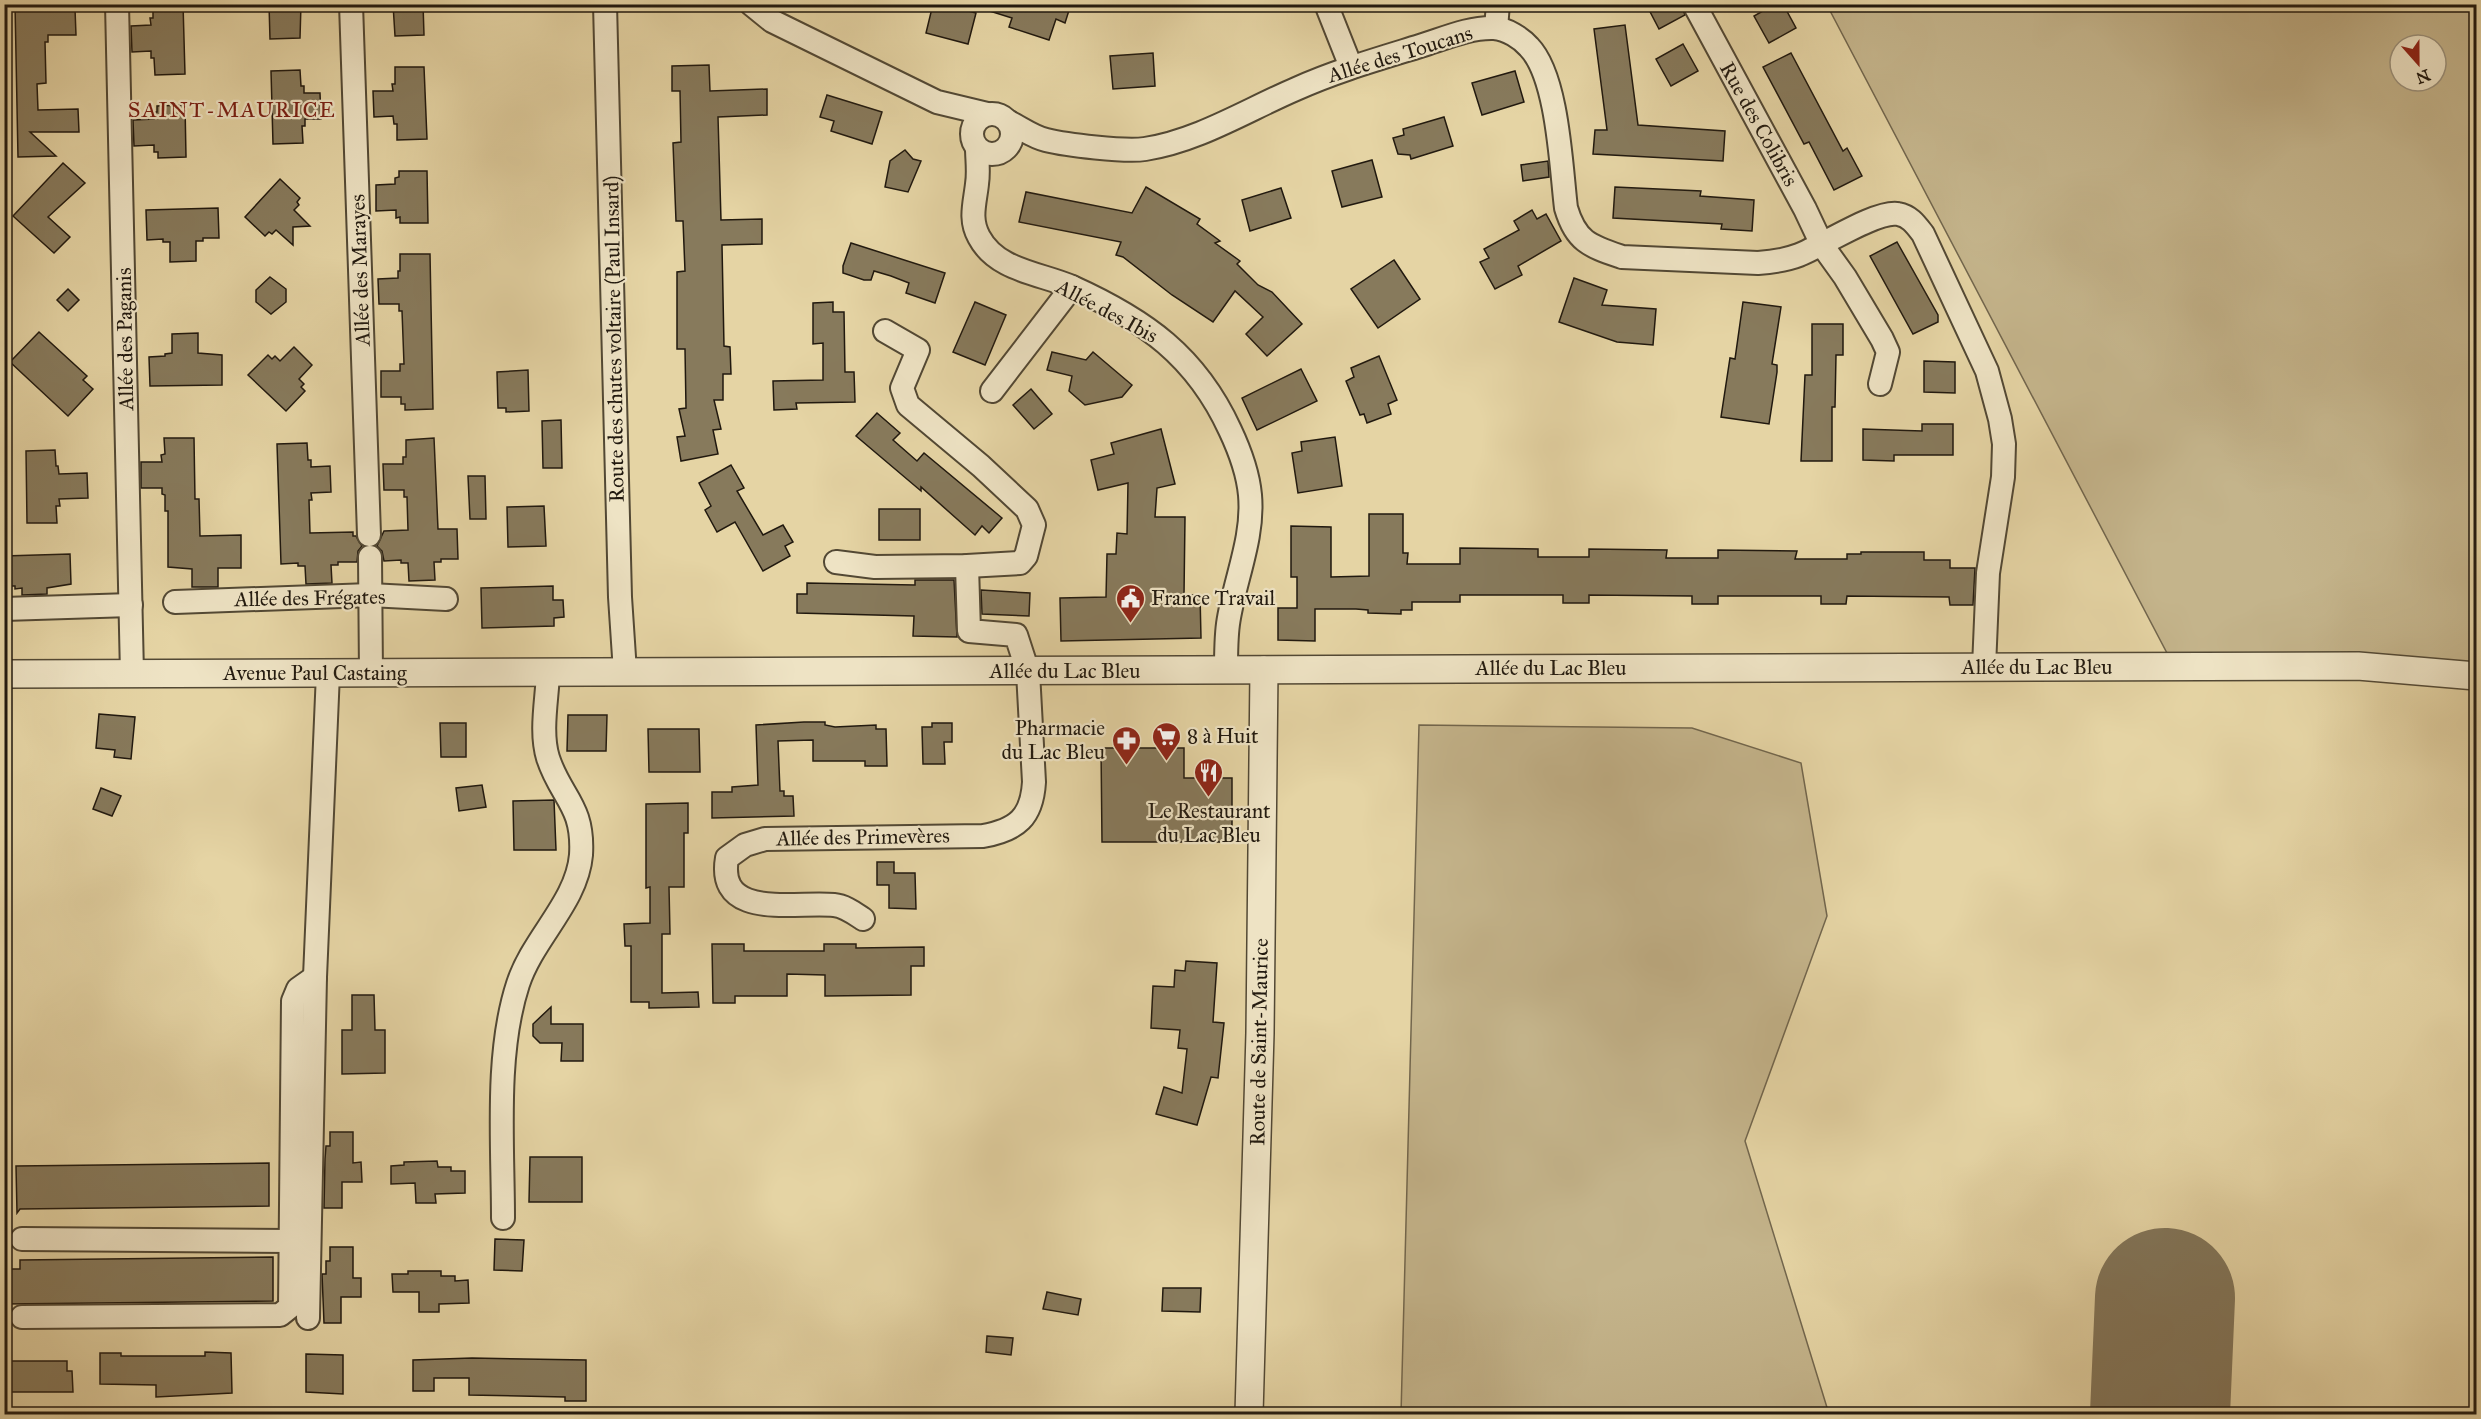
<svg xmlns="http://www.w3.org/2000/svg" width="2481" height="1419" viewBox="0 0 2481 1419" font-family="'IM FELL Great Primer',serif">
	<rect width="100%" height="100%" fill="#e5d4a4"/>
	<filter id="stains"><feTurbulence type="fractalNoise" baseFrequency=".00333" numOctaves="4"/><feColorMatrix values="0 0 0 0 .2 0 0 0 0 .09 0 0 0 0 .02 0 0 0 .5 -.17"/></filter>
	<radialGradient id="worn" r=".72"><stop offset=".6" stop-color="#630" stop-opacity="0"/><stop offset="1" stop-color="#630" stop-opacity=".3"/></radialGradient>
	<g fill="#c4b48b" stroke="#72664d" stroke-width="1.5" fill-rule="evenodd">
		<path d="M1827,5h649v683l-309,-35zM2400,45h36v36h-36z"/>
		<polygon points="1419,725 1692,728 1801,763 1827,916 1745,1141 1829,1414 1401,1414"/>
	</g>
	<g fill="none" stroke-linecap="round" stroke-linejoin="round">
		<path stroke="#83765a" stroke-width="56" d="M2158,1291l18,-10c39,15 -2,60 -14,82"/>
		<polyline stroke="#83765a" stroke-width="140" points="2160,1414 2165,1298"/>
	</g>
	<g fill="#877a5c" stroke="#21190f" stroke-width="1.5">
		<polygon points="15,4 47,4 47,10 75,9 76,35 48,35 48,42 45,42 46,83 37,84 38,110 78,109 79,132 30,132 56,156 18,157"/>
		<polygon points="153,4 183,4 185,74 155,75 154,58 151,58 151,51 132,52 131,26 151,25 150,18 153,18"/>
		<polygon points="269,4 301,4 300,38 270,39"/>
		<polygon points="393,4 423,4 424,35 395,36"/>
		<polygon points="933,4 942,4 976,13 968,44 926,33"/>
		<polygon points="983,4 1071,4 1065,23 1056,19 1049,40 1009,27 1012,18 983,9"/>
		<polygon points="1646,4 1681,4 1685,15 1659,29"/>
		<polygon points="1775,4 1783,4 1796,28 1769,43 1754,16"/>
		<polygon points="1625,25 1638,125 1725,131 1723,161 1593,154 1595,130 1607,130 1594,29"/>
		<polygon points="1683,44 1698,71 1671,86 1656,59"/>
		<polygon points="1153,53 1155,86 1113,89 1110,56"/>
		<polygon points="1791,53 1843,151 1847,148 1862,176 1834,190 1809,142 1804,144 1763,67"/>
		<polygon points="709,65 710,91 767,89 767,115 718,117 721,220 762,219 762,244 722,245 724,346 730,347 731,374 723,374 723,400 714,400 721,429 713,430 718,454 681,461 677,437 685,436 679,409 686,408 685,349 677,349 677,272 685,271 683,221 676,221 673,143 681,142 680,91 672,91 672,66"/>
		<polygon points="395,67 424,67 427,139 397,140 397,124 394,124 393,116 374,117 373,91 393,91 392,84 395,84"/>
		<polygon points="300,70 301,86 304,86 304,93 320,93 321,119 305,119 305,126 302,126 303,143 273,144 271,71"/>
		<polygon points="1515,71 1524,102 1482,115 1472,83"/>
		<polygon points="827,95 882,112 872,144 831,131 834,121 820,117"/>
		<polygon points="185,105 186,157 158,158 158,152 154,152 154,145 134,146 133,120 154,119 153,112 157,112 157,106"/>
		<polygon points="1444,117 1453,146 1411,159 1410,155 1398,154 1393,138 1404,135 1403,129"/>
		<polygon points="905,150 913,159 921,161 908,192 885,187 890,161"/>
		<polygon points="1372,160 1382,197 1342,207 1332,171"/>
		<polygon points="1548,161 1549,177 1523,181 1521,165"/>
		<polygon points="63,163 85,183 48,217 70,237 54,253 13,216"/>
		<polygon points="399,171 427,171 428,223 400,223 400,217 396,218 396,210 376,211 376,185 395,184 395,178 399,177"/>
		<polygon points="280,179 300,198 297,202 299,205 294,210 310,226 293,227 293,245 276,230 272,234 269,232 265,236 245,217"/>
		<polygon points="1146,187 1200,219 1197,224 1220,241 1215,243 1240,261 1237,264 1258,285 1272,292 1302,324 1267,356 1246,334 1263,317 1235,291 1213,322 1172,295 1123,257 1116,255 1121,242 1019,222 1026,192 1132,213"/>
		<polygon points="1615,187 1701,191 1700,196 1754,200 1752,231 1721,229 1722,224 1613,218"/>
		<polygon points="1281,188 1291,218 1250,231 1242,200"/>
		<polygon points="218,208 219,238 203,238 203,241 196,241 196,261 170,262 170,242 163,242 163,239 147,240 146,210"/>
		<polygon points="1532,210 1537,219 1546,214 1561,241 1518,266 1522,275 1495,289 1480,262 1489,258 1484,249 1519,230 1514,221"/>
		<polygon points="1897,242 1938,315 1938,322 1913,334 1870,256"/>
		<polygon points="851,243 945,273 935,303 906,293 909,283 891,276 874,271 871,280 864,280 843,273 843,266"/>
		<polygon points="400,254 430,254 433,409 405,410 405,404 401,404 401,397 381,397 381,371 400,371 400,364 404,364 402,311 399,311 399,304 379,304 378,279 398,278 398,271 400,271"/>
		<polygon points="1394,260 1420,299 1378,328 1351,289"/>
		<polygon points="270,277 286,289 286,302 271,314 256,302 256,290"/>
		<polygon points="1574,278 1607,290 1602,305 1656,309 1653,345 1617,342 1559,322"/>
		<polygon points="68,289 79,300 68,311 57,300"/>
		<polygon points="833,302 833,312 844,312 845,372 854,372 855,402 796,403 797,409 774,410 773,381 823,380 823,343 813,344 813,303"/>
		<polygon points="975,302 1006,315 985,365 953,352"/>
		<polygon points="1743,302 1781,307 1772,364 1777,365 1777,372 1769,424 1721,417 1730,358 1735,359"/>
		<polygon points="1812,324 1843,324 1843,355 1836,355 1835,407 1832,407 1832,461 1801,461 1805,375 1812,375"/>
		<polygon points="39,332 87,376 83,380 93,389 68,416 10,362"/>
		<polygon points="198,333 198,353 222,355 222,385 150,386 149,357 165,356 165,354 172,353 172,334"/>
		<polygon points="294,347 312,365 299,379 304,384 301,387 305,391 286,411 248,375 268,355 272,359 275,356 280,361"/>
		<polygon points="1052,352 1086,360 1093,352 1132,385 1122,397 1085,405 1069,391 1072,376 1047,370"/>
		<polygon points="1379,356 1397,400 1388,404 1391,414 1367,423 1364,414 1360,415 1346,381 1354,377 1351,368"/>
		<polygon points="1924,361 1955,362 1955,393 1924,392"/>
		<polygon points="1301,369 1317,401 1257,430 1242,398"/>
		<polygon points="528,370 529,411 506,412 506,408 498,408 497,372"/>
		<polygon points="1031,389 1052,414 1034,429 1013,405"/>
		<polygon points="877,413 900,433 893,440 917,461 924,453 1002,518 989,533 982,526 975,535 921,487 921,491 856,436"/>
		<polygon points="561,420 562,468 543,468 542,421"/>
		<polygon points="1922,424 1953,424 1953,455 1894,455 1894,461 1863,460 1863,429 1922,431"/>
		<polygon points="1161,429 1175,484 1157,488 1155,517 1185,517 1184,595 1200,595 1201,638 1061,641 1060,598 1106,597 1107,554 1116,554 1117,533 1127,534 1128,483 1098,490 1091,460 1114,454 1111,443"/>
		<polygon points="1335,437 1342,486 1298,493 1292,453 1302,451 1301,442"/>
		<polygon points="164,438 194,438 195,499 199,499 200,536 241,535 241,568 218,568 218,587 192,587 192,569 168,567 168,511 165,511 165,495 162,494 162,488 141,488 141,462 162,462 161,455 165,454"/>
		<polygon points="434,438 438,529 457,529 458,559 441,559 441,562 434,562 435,580 409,581 408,563 401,563 401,560 384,561 382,551 377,546 384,531 408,530 407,497 404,497 404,490 384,490 383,464 403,464 403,457 406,457 406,440"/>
		<polygon points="307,443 308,460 311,460 311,467 330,466 331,492 311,493 312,500 309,500 310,533 353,532 353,536 356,536 362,546 358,551 357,562 338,562 338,565 331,565 332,583 306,584 305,566 298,566 298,563 281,564 277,444"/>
		<polygon points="55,450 56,466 58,466 59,474 87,473 88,498 59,499 60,506 56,506 57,523 27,523 26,451"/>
		<polygon points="731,465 744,488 737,491 763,535 783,525 793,542 785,546 790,556 763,571 735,522 717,532 705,510 711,506 699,483"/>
		<polygon points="468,476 485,476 486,519 470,519"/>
		<polygon points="544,506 546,546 508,547 507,507"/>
		<rect x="879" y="509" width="41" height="31"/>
		<polygon points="1369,514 1403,514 1403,553 1408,553 1407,564 1460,564 1460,548 1538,549 1538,557 1589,557 1589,549 1667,550 1666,558 1718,558 1718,550 1797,551 1795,559 1847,559 1847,554 1861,554 1861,552 1924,552 1924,560 1950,560 1950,568 1975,568 1973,605 1950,605 1949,597 1847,596 1846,604 1821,604 1821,596 1718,596 1718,604 1692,604 1692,596 1589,595 1589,603 1563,603 1563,595 1460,595 1460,602 1412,602 1412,610 1401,610 1401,614 1368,613 1368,610 1356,609 1315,609 1315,641 1278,640 1278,608 1297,608 1297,577 1291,577 1291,526 1331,527 1331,577 1369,576"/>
		<polygon points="70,554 71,584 47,588 47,594 22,595 22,588 15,589 15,586 4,586 4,556"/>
		<polygon points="915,580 954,580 957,637 913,636 914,616 797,613 797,594 807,594 807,583 915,585"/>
		<polygon points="553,586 553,600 563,600 564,617 554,618 554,626 482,628 481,588"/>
		<polygon points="981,590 1030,593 1029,616 982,614"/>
		<polygon points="99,714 135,717 131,759 114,757 115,750 96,748"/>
		<polygon points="568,715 607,715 606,751 567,751"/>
		<polygon points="804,722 825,722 825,725 835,727 876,725 876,729 886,729 887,766 865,766 865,761 813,761 813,740 778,741 780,791 784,791 784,796 793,796 794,816 712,818 712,792 732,792 732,787 758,785 756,725"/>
		<polygon points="440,723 466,723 466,757 441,757"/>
		<polygon points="932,723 952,723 952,742 944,742 945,764 923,764 922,727 932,727"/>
		<polygon points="648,729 699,729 700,772 649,772"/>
		<polygon points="1101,748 1184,748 1184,778 1232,778 1232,842 1102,842"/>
		<polygon points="482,785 486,807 459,811 456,788"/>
		<polygon points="101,788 121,796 112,816 93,809"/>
		<polygon points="554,800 556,850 514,850 513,801"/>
		<polygon points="688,803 688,833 684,833 684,887 669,887 670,934 662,934 662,993 698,992 699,1007 649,1008 649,1002 631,1002 631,946 625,946 624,924 650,923 650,887 646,888 646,804"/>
		<polygon points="877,862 894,862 894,873 915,873 916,909 889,908 889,885 877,885"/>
		<polygon points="712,944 744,944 744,951 824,951 824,944 856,944 856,948 924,947 924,966 911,966 911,995 825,996 825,975 787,974 787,996 735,996 735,1003 713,1003"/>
		<polygon points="1186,961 1217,963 1213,1022 1224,1023 1218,1078 1211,1077 1197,1125 1156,1114 1164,1087 1182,1093 1187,1049 1178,1048 1180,1030 1151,1028 1153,986 1174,987 1175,970 1185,971"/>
		<polygon points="352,995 374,995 375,1030 385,1030 385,1073 342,1074 342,1030 352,1030"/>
		<polygon points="551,1007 551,1024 583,1024 583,1061 561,1061 562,1043 540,1043 533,1036 533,1024"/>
		<polygon points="330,1132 353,1132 353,1163 361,1162 362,1182 342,1182 342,1208 324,1208 325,1159 326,1146 330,1146"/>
		<polygon points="530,1157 582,1157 582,1202 529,1202"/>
		<polygon points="437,1161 438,1167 451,1167 451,1171 465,1171 465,1193 435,1194 436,1203 416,1203 415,1183 391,1184 391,1166 404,1165 404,1162"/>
		<polygon points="269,1163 269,1206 20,1209 17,1213 16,1166"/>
		<polygon points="495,1239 524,1240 522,1271 494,1270"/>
		<polygon points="330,1247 353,1247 353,1278 361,1278 361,1297 341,1297 341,1323 324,1323 322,1274 326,1274 326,1261 330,1261"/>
		<polygon points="273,1257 273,1301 4,1304 4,1269 20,1269 20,1260"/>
		<polygon points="408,1271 441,1271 441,1276 455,1276 455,1281 468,1280 469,1303 439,1304 439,1312 419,1312 419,1292 393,1292 392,1274 408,1274"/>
		<polygon points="1163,1288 1201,1288 1200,1312 1162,1311"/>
		<polygon points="1047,1292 1081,1299 1078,1315 1043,1309"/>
		<polygon points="987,1336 1013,1338 1011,1355 986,1352"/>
		<polygon points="205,1352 231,1353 232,1393 156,1397 156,1385 100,1384 100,1353 121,1353 121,1356 205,1356"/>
		<polygon points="306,1354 343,1355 343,1394 306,1392"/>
		<polygon points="472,1358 586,1360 586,1401 565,1401 565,1397 469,1395 469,1378 434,1378 434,1391 413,1391 413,1360"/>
		<polygon points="7,1361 67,1361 67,1371 72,1371 73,1392 4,1392"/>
	</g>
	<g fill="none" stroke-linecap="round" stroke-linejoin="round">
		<defs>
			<g id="minor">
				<polyline points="117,4 132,674"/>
				<polyline points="351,4 369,535"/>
				<polyline points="605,4 620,597 625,672"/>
				<polyline points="751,4 772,21 937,102 987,114"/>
				<polyline points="1326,4 1351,67"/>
				<polyline points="1694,4 1805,209 1822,245 1845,277 1882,339 1888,352 1880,384"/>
				<polyline points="1496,28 1498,4"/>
				<circle cx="992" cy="134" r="20"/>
				<path d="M1009,122c12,6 24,15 37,18 20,5 79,12 99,9 53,-8 102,-39 151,-60 40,-18 82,-30 124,-43 23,-7 49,-19 74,-18 13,1 27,10 35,19 29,30 32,120 37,161 10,34 24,38 56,49l136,6c14,-1 28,-3 41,-8 23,-9 78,-45 99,-41 12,2 18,11 25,20l64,137 13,48 4,25 -1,33 -15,96 -4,94"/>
				<path d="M977,148c0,11 2,24 0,36 -2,19 -8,35 2,53 18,34 61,36 93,50 73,33 124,69 158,143 9,19 18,43 20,65 4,44 -16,86 -22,129 -2,15 -2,31 -2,46"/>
				<polyline points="992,391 1072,287"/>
				<polyline points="370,557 371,674"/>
				<polyline points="836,562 875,567 967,566 1020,563 1026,556 1034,525 1027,509 981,466 908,405 902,388 918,350 885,331"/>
				<polyline points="175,602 370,595 446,599"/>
				<polyline points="4,609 131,605"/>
				<path d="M863,919c-9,-6 -18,-13 -29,-14 -38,-4 -118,16 -107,-47l18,-13 20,-6 218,-3c34,-6 49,-19 51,-54l-6,-110 -12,-37 -47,-4 -2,-65"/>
				<path d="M503,1218c0,-74 -8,-164 15,-234 15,-46 59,-82 63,-129 3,-50 -20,-57 -33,-97 -8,-26 -1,-58 0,-85"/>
				<polyline points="22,1239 290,1241"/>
				<polyline points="22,1317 280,1315 290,1307 293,1001 298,989 315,977"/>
				<polyline points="308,1318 315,977 328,673"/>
			</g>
			<g id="tertiary">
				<polyline points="4,674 2358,666 2476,676"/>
				<polyline points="1249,1414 1260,1033 1264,670"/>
			</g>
		</defs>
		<use href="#minor" stroke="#524834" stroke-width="26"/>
		<use href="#tertiary" stroke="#524834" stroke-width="30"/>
		<use href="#minor" stroke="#eee3c4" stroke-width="22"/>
		<use href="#tertiary" stroke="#eee3c4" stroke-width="27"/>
	</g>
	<defs>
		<symbol id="civic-pin" viewBox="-11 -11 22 30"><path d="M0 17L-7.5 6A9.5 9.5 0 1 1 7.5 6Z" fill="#8f2418" stroke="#eee3c4"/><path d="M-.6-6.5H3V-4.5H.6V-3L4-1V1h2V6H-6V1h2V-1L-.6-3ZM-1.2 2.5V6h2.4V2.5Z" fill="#fff"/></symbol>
		<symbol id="supermarket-pin" viewBox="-11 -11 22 30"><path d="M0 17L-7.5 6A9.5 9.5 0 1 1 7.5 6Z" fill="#8f2418" stroke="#eee3c4"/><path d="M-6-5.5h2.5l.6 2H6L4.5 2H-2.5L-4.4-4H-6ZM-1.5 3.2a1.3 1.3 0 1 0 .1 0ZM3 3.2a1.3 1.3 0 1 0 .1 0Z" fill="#fff"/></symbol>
		<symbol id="pharmacy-pin" viewBox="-11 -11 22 30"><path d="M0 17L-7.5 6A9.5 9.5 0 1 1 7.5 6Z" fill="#8f2418" stroke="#eee3c4"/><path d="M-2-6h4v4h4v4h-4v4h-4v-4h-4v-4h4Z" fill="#fff"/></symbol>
		<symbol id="restaurant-pin" viewBox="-11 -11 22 30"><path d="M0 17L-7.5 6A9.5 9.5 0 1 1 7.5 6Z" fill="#8f2418" stroke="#eee3c4"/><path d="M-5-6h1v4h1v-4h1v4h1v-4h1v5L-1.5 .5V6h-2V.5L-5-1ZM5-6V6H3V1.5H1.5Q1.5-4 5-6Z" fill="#fff"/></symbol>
	</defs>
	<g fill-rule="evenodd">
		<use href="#civic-pin" x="1114" y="582" width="33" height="45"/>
		<use href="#supermarket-pin" x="1150" y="720" width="33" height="45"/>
		<use href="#pharmacy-pin" x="1110" y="724" width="33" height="45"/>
		<use href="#restaurant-pin" x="1192" y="756" width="33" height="45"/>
	</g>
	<g text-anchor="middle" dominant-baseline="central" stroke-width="4.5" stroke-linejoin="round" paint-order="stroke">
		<g font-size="21" fill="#21190f" stroke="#eee3c4">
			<text transform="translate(1400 54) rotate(-17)">Allée des Toucans</text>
			<text transform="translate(1759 124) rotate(61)">Rue des Colibris</text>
			<text transform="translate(360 270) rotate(-92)">Allée des Marayes</text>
			<text transform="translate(1107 311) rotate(28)">Allée des Ibis</text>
			<text transform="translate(125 339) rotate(-91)">Allée des Paganis</text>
			<text transform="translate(614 339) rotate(-91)">Route des chutes voltaire (Paul Insard)</text>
			<text transform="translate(310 598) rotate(-1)">Allée des Frégates</text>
			<text x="2037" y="667">Allée du Lac Bleu</text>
			<text x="1551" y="668">Allée du Lac Bleu</text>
			<text x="1065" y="671">Allée du Lac Bleu</text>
			<text x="315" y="673">Avenue Paul Castaing</text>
			<text transform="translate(863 837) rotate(-1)">Allée des Primevères</text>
			<text transform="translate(1259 1042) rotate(-89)">Route de Saint-Maurice</text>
		</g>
		<g font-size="21" fill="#21190f" stroke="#eee3c4" text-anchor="start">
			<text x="1151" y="598">France Travail</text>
			<text x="1105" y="728" text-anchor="end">Pharmacie<tspan x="1105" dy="24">du Lac Bleu</tspan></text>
			<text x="1187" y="736">8 à Huit</text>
			<text x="1209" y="811" text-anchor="middle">Le Restaurant<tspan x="1209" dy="24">du Lac Bleu</tspan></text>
		</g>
		<g font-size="22" letter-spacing="1.5" fill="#7a1f14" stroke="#eee3c4">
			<text x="232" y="109">SAINT-MAURICE</text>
		</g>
	</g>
	<rect width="2481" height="1419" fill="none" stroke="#e5d4a4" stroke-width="24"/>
	<rect x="6" y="6" width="2469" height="1407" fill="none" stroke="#21190f" stroke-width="3"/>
	<rect x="12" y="12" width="2457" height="1395" fill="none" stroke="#21190f" stroke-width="1.5"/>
	<g transform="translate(2418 63) rotate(159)"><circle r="28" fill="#eee3c4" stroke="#9c927c" stroke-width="1.5"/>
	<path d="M0-4.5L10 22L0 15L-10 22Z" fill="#8f2418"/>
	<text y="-9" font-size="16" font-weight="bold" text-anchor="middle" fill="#21190f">N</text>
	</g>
	<rect width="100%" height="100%" filter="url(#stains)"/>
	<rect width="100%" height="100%" fill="url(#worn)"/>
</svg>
